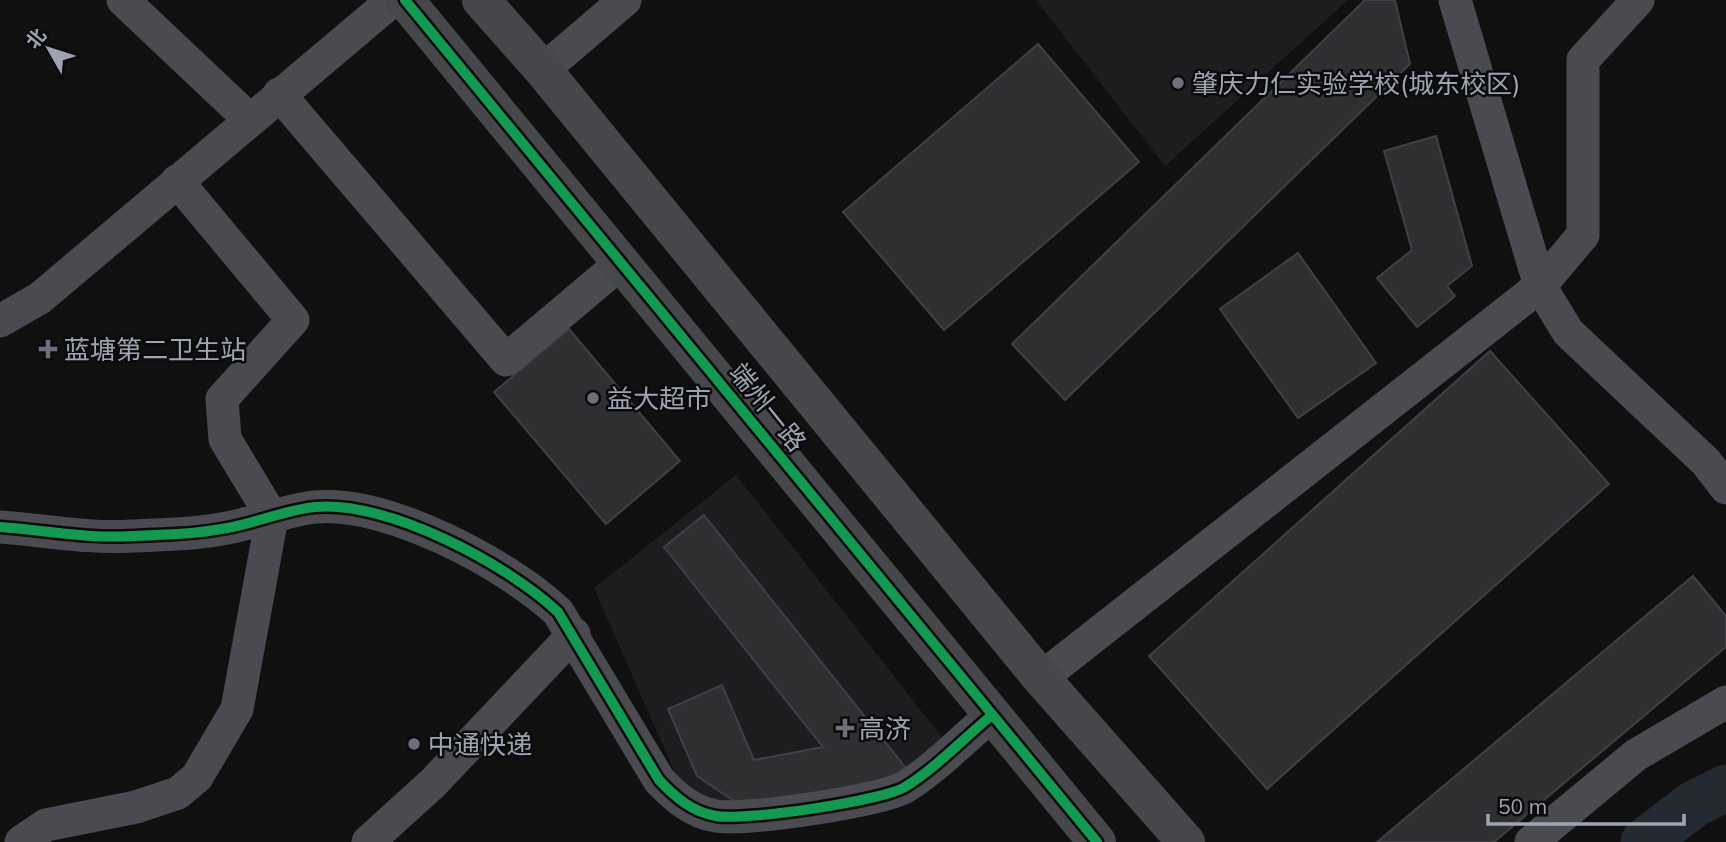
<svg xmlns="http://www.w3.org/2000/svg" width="1726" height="842" viewBox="0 0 1726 842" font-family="Mulish,'Noto Sans SC',sans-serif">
	<rect width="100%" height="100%" fill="#101010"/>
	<g fill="#1d1d1f">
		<polygon points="1036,0 1348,0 1165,166"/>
		<polygon points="736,475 948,745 899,785 730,810 681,787 594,588"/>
	</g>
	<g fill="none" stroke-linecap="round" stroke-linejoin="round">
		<polyline stroke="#232a32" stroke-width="47" points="1644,842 1694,804 1726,788"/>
	</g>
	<g fill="#2f2f31" stroke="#3e4044" stroke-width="2">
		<polygon points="1365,0 1395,0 1410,64 1065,400 1012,344"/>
		<polygon points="1038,44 1139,162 944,330 843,212"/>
		<polygon points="1436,136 1472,266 1447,286 1455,296 1417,327 1377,278 1412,250 1384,151"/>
		<polygon points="1298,253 1376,363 1298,418 1220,309"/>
		<polygon points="569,329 680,461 606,524 494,392"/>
		<polygon points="1490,351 1609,484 1267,789 1149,656"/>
		<polygon points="704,515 913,777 760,809 737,803 697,776 668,709 722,685 754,760 823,747 664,547"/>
		<polygon points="1693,576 1726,616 1726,647 1494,842 1377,842"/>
	</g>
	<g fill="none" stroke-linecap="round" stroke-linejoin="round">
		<g stroke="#4a4b50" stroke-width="33">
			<polyline points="123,0 249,119"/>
			<polyline points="1638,0 1583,60 1583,235 1540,286 1568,332 1706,462 1726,488"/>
			<polyline points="543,70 625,0"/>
			<polyline points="279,94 506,360 621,263"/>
			<polyline points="0,321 40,298 393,0"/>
			<path d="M0,527c43,3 89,12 132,9 31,-1 65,-2 95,-8 29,-5 58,-18 88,-21 72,-7 192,57 243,105l101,168c16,17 33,32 57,36 30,5 165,-15 189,-29 31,-19 59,-49 87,-72"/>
			<polyline points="1041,678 1540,286 1455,0"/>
			<polyline points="21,842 46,825 136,807 178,793 197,777 237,709 272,517 225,439 222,399 293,320 177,181"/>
			<polyline points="368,842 433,783 574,634"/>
			<polyline points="1531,842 1636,755 1726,702"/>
		</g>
		<g stroke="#46474b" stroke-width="38">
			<polyline points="405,0 1097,842"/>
			<polyline points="481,0 543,70 1041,678 1186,842"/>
		</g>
		<defs>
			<g id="cycleway">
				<polyline points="405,0 1097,842"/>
				<path d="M0,527c43,3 89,12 132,9 31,-1 65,-2 95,-8 29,-5 58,-18 88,-21 72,-7 192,57 243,105l101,168c16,17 33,32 57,36 30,5 165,-15 189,-29 31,-19 59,-49 87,-72"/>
			</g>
		</defs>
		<use href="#cycleway" stroke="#0b0a0c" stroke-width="15"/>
		<use href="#cycleway" stroke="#139951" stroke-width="10"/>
	</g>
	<g fill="#6d707a" stroke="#0b0a0c" stroke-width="2.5">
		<circle cx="1178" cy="83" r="7"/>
		<path d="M44.5 338.5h7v7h7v7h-7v7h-7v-7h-7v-7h7z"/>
		<circle cx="593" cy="398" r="7"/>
		<path d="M841.5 717.5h7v7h7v7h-7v7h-7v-7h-7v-7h7z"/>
		<circle cx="414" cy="744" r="7"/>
	</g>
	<g text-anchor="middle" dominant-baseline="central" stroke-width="5" stroke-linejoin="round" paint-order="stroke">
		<g font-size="26" fill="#9fa4b3" stroke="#0b0a0c" text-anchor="start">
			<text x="1192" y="83">肇庆力仁实验学校(城东校区)</text>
			<text x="64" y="349">蓝塘第二卫生站</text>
			<text x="607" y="398">益大超市</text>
			<text x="859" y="728">高济</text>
			<text x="428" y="744">中通快递</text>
		</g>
		<g font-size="26" fill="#9fa4b3" stroke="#0b0a0c">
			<text transform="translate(768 407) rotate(51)">端州一路</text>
		</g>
	</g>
	<g transform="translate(49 49) rotate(309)" stroke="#0b0a0c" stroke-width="5" paint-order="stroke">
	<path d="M0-5L12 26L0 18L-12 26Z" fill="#9fa4b3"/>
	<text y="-10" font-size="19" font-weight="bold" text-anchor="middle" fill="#9fa4b3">北</text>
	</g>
	<path d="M1488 814v10h196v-10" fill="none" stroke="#9fa4b3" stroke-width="3.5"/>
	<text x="1498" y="814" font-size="21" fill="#9fa4b3" stroke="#0b0a0c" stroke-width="5" paint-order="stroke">50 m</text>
</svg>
